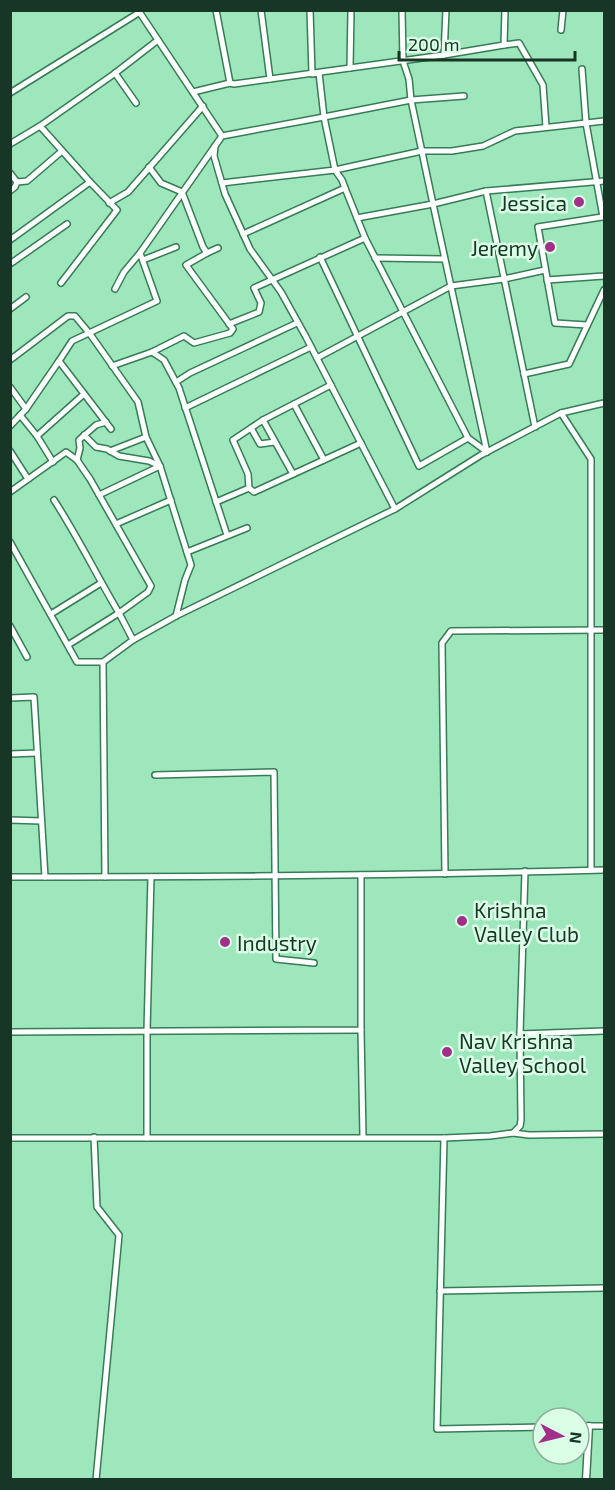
<svg xmlns="http://www.w3.org/2000/svg" width="615" height="1490" viewBox="0 0 615 1490" font-family="'Exo 2',sans-serif">
	<rect width="100%" height="100%" fill="#9ee6bb"/>
	<g fill="none" stroke-linecap="round" stroke-linejoin="round">
		<defs>
			<g id="minor">
				<polyline points="138,10 222,136"/>
				<polyline points="216,10 230,83 234,84 444,55 504,45 505,10"/>
				<polyline points="261,10 270,79"/>
				<polyline points="310,10 312,74 319,73 324,117 411,100 464,96"/>
				<polyline points="402,10 403,61 409,79 411,100 433,204 486,191 535,427"/>
				<polyline points="561,30 563,10"/>
				<polyline points="504,45 519,43 543,85 546,127"/>
				<polyline points="444,55 446,10"/>
				<polyline points="350,68 351,10"/>
				<polyline points="582,69 586,123 603,217"/>
				<polyline points="115,73 136,103"/>
				<polyline points="193,92 230,83"/>
				<polyline points="10,93 140,12"/>
				<polyline points="40,126 114,74 158,40"/>
				<polyline points="10,144 40,126 90,182"/>
				<polyline points="215,146 214,156 225,194 250,249 281,292 306,337 395,509"/>
				<polyline points="149,167 161,183 182,192 203,247 207,253 218,248"/>
				<polyline points="10,173 17,182"/>
				<polyline points="222,183 335,170 342,180 345,188"/>
				<polyline points="10,191 15,187 17,182 27,181 62,151"/>
				<polyline points="486,191 604,181"/>
				<polyline points="109,203 128,192 203,106"/>
				<polyline points="357,218 433,204 487,452"/>
				<polyline points="365,238 468,438 487,452"/>
				<polyline points="10,240 90,182 117,210 61,283"/>
				<polyline points="320,257 419,466 468,438"/>
				<polyline points="375,258 444,259"/>
				<polyline points="143,260 176,247"/>
				<polyline points="10,264 67,224"/>
				<polyline points="547,280 604,276"/>
				<polyline points="115,289 124,272 140,253"/>
				<polyline points="10,309 26,297"/>
				<polyline points="229,324 259,312 261,303 254,288 365,238 345,188 243,234"/>
				<polyline points="587,325 555,323 538,227 602,217"/>
				<polyline points="152,352 184,336 194,343 230,333 233,329 186,265 207,253"/>
				<polyline points="317,358 451,286 504,279 545,270"/>
				<polyline points="10,360 68,316 75,316 90,334 138,402 146,437 160,466 191,565 185,580 176,616"/>
				<polyline points="59,361 72,341 157,301 140,253 222,136 324,117 335,170 422,151 452,151 483,146 515,131 604,121"/>
				<polyline points="112,366 152,352 164,360 179,388 227,535"/>
				<polyline points="524,374 569,364 604,290"/>
				<polyline points="176,382 190,373 297,323"/>
				<polyline points="10,387 26,409 10,426"/>
				<polyline points="185,408 311,347"/>
				<polyline points="26,409 59,361 111,429"/>
				<polyline points="561,413 591,459 591,870"/>
				<polyline points="20,415 37,436 84,394"/>
				<polyline points="263,420 251,428 260,444 275,442"/>
				<polyline points="251,428 233,440 248,474 249,488 254,492 361,443"/>
				<polyline points="84,435 96,447 107,449 119,456 149,461 160,466 99,495"/>
				<polyline points="37,436 53,462"/>
				<polyline points="10,451 28,479"/>
				<polyline points="110,451 146,437"/>
				<polyline points="77,460 80,448 79,440 96,425 106,422"/>
				<polyline points="324,460 294,404 331,385"/>
				<polyline points="293,474 263,420 294,404"/>
				<path d="M10,492l56,-40 11,8 13,19 61,107 -3,6 -29,21c-22,-37 -41,-76 -65,-113"/>
				<polyline points="216,502 249,488"/>
				<polyline points="116,524 171,500"/>
				<polyline points="10,542 77,662 103,662"/>
				<polyline points="187,552 247,528"/>
				<polyline points="51,614 101,583"/>
				<polyline points="10,626 27,657"/>
				<polyline points="68,645 119,613 133,640"/>
				<polyline points="10,698 34,697 45,877"/>
				<polyline points="10,754 37,753"/>
				<polyline points="155,775 274,772 276,959 314,963"/>
				<polyline points="10,820 41,821"/>
				<polyline points="445,874 442,643 451,631 604,630"/>
				<path d="M10,877c199,0 397,-2 594,-7"/>
				<polyline points="105,877 103,662 133,640 176,616 395,509 481,455 561,413 604,403"/>
				<polyline points="361,1030 363,1137"/>
				<polyline points="10,1032 361,1030 361,875"/>
				<polyline points="520,1034 525,871"/>
				<polyline points="513,1133 529,1135 604,1134"/>
				<polyline points="94,1137 97,1207 119,1235 96,1480"/>
				<polyline points="10,1138 444,1138 490,1136 513,1133 520,1126 521,1120 520,1034 604,1031"/>
				<polyline points="147,1138 147,1031 151,877"/>
				<polyline points="444,1138 437,1429 543,1427"/>
				<polyline points="440,1291 604,1288"/>
				<polyline points="579,1426 604,1426"/>
			</g>
			<polyline id="tertiary" points="586,1480 589,1426"/>
		</defs>
		<use href="#minor" stroke="#367c56" stroke-width="8"/>
		<use href="#tertiary" stroke="#367c56" stroke-width="9"/>
		<use href="#minor" stroke="#fff" stroke-width="5"/>
		<use href="#tertiary" stroke="#fff" stroke-width="6"/>
	</g>
	<g fill="#a22f8a" stroke="#dbfee7" stroke-width="2">
		<circle cx="579" cy="202" r="6"/>
		<circle cx="550" cy="247" r="6"/>
		<circle cx="462" cy="921" r="6"/>
		<circle cx="225" cy="942" r="6"/>
		<circle cx="447" cy="1052" r="6"/>
	</g>
	<g text-anchor="middle" dominant-baseline="central" stroke-width="5" stroke-linejoin="round" paint-order="stroke">
		<g font-size="21" fill="#183625" stroke="#dbfee7" text-anchor="start">
			<text x="567" y="202" text-anchor="end">Jessica</text>
			<text x="538" y="247" text-anchor="end">Jeremy</text>
			<text x="474" y="909">Krishna<tspan x="474" dy="24">Valley Club</tspan></text>
			<text x="237" y="942">Industry</text>
			<text x="459" y="1040">Nav Krishna<tspan x="459" dy="24">Valley School</tspan></text>
		</g>
	</g>
	<rect width="615" height="1490" fill="none" stroke="#183625" stroke-width="24"/>
	<g transform="translate(561 1436) rotate(97)"><circle r="28" fill="#dbfee7" stroke="#8dae99" stroke-width="1.5"/>
	<path d="M0-4.5L10 22L0 15L-10 22Z" fill="#a22f8a"/>
	<text y="-9" font-size="16" font-weight="bold" text-anchor="middle" fill="#183625">N</text>
	</g>
	<path d="M399 51v9h176v-9" fill="none" stroke="#183625" stroke-width="3"/>
	<text x="408" y="51" font-size="18" fill="#183625" stroke="#dbfee7" stroke-width="4.5" paint-order="stroke">200 m</text>
</svg>
